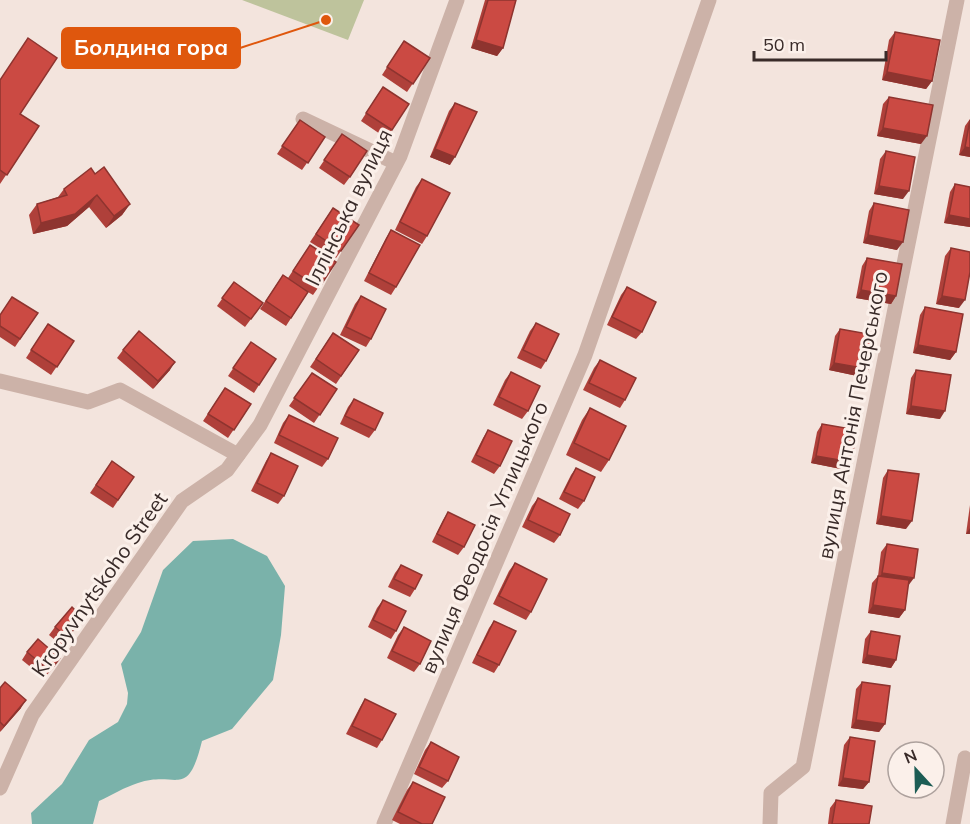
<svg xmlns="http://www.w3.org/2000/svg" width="970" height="824" viewBox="0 0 970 824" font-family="Mulish,sans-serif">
	<rect width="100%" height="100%" fill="#f3e4dd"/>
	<polygon fill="#bec39c" points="242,0 364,0 348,40"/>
	<path fill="#7ab2aa" d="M233,539l34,17 18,30 -4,49 -8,45 -41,49 -30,12c-15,60 -24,29 -64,42 -13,4 -26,12 -39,18l-6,23h-61l-1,-11 31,-29 27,-44 29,-18 9,-18 1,-11 -7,-29 20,-32 22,-62 30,-29z"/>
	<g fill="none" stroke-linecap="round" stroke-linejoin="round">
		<g stroke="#ccb2a8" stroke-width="15">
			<polyline points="303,119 396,163"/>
			<polyline points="0,381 88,402 120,390 238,455"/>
			<polyline points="0,788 32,715 182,501 227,470 260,425 400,156 457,0"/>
			<polyline points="384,824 585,355 709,0"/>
			<polyline points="770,824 771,793 803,767 957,0"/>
			<polyline points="953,824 965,758"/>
		</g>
	</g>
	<g fill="#af403a">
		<polygon points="485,0 516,0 503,48 497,56 471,48"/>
		<polygon points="895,32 932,81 926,89 882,80 889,40"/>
		<polygon points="404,41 430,58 407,92 382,75"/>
		<polygon points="0,79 20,114 39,126 0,184"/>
		<polygon points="383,87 392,130 386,138 361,121"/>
		<polygon points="889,97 921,144 877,136 883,104"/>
		<polygon points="455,103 450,165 430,157 449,111"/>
		<polygon points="970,119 970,157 959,155 965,126"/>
		<polygon points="300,120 325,137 302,170 277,154"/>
		<polygon points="342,134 350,177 344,185 319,168"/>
		<polygon points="886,151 903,199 874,194 880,159"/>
		<polygon points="95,174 130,204 122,215 106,228 89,207 67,226 33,234 29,215 37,204 58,197 64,189"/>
		<polygon points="422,179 427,236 422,244 395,230 416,187"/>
		<polygon points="955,184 970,187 970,227 944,223 950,192"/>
		<polygon points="874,203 897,250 863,243 869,211"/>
		<polygon points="333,208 359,225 336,258 310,242"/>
		<polygon points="391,230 396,287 391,295 364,281 386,238"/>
		<polygon points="310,245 336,262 313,295 308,292 286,326 260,309 283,275 288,278"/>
		<polygon points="951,248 959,308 936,304 945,256"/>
		<polygon points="867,258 896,296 891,304 856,298 862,266"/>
		<polygon points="234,282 263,303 245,327 217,306"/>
		<polygon points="627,287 642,332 636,339 607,325 621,295"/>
		<polygon points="361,296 371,339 366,347 340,335 355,304"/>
		<polygon points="925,307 956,352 950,360 913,353 920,315"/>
		<polygon points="38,313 15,347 0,337 0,314"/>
		<polygon points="536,323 546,361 541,369 517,358 530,331"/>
		<polygon points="48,324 74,341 51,375 26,358"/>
		<polygon points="840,329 868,369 862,377 829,370 835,336"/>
		<polygon points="333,333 359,350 336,384 310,367"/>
		<polygon points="251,342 259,385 254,393 228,376"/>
		<polygon points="123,350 170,370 153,389 117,358"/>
		<polygon points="600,360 625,400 620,408 583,390 594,368"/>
		<polygon points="916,370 940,419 906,414 911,378"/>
		<polygon points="511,372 528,411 522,419 493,405 505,380"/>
		<polygon points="312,373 337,389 314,423 289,406"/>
		<polygon points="225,388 251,404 228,438 203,421"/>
		<polygon points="354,399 375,430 369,438 340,424 348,407"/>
		<polygon points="590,408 609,460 601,472 566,455 582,420"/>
		<polygon points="289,415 328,459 322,467 274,443 283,423"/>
		<polygon points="822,424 851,462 846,470 811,463 817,432"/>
		<polygon points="488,430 500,466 494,474 471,462 483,438"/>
		<polygon points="271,453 284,496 278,504 251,491 266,461"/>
		<polygon points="112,461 134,477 113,508 90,493"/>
		<polygon points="576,468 584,501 578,509 559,499 571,475"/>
		<polygon points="888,470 906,529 876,524 883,478"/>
		<polygon points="538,498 560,535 554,543 522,527 532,506"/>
		<polygon points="970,505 970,534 966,534"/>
		<polygon points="448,512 464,547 458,555 432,542 443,520"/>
		<polygon points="887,544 908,586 905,610 899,618 868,613 872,583 878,576 881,552"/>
		<polygon points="515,563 531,612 526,620 493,604 509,571"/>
		<polygon points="401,565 415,589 410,597 388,587 395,573"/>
		<polygon points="383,600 396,631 391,639 368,627 377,608"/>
		<polygon points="83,618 61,645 49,635 55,627"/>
		<polygon points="494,621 499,665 494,673 472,663 489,628"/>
		<polygon points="404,627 420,664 414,672 387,658 398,635"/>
		<polygon points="871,631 896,660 891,668 862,663 865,639"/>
		<polygon points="27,652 55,666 44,678 22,660"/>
		<polygon points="862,682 885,724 879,732 851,728 856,689"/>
		<polygon points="0,688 21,708 0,732"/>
		<polygon points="365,699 382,740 377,748 346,734 360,707"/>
		<polygon points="850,737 869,782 863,789 838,786 844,745"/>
		<polygon points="431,742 448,781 442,788 414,774 425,750"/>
		<polygon points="413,782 432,824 400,824 392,820 407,790"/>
		<polygon points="836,800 869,824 828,824 830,808"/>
	</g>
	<g fill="#8e342f">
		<polygon points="476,40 503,48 497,56 471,48"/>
		<polygon points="887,72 932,81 926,89 882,80"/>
		<polygon points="883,128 927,136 921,144 877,136"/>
		<polygon points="965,147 970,148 970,157 959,155"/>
		<polygon points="435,149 455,157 450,165 430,157"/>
		<polygon points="879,186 909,191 903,199 874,194"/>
		<polygon points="97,195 89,207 67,226 33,234 41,223"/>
		<polygon points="130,204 122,215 106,228 114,216"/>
		<polygon points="949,215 970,219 970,227 944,223"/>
		<polygon points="868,235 903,242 897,250 863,243"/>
		<polygon points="861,290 896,296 891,304 856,298"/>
		<polygon points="942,296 965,300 959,308 936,304"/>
		<polygon points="918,345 956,352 950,360 913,353"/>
		<polygon points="175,362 170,370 153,389 158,381"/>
		<polygon points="834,363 868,369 862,377 829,370"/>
		<polygon points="911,406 945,411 940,419 906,414"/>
		<polygon points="816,456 851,462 846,470 811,463"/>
		<polygon points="881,516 912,521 906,529 876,524"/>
		<polygon points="970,528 970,534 966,534"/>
		<polygon points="882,573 914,578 908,586 877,581"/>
		<polygon points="873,605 905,610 899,618 868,613"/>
		<polygon points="83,618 78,626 61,645 67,637"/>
		<polygon points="867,655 896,660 891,668 862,663"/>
		<polygon points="26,700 21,708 0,732 4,726"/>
		<polygon points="856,720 885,724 879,732 851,728"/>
		<polygon points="843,778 869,782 863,789 838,786"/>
	</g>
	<g fill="#cb4a43" stroke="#8e342f" stroke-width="1.5">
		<polygon points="488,0 516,0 503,48 476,40"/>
		<polygon points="895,32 940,40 932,81 887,72"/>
		<polygon points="28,38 57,58 20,114 39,126 7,175 0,170 0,80"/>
		<polygon points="404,41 430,58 413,84 387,67"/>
		<polygon points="383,87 409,104 392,130 366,113"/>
		<polygon points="889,97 933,105 927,136 883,128"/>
		<polygon points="455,103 477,112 455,157 435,149"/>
		<polygon points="300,120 325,137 308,163 282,146"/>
		<polygon points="970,120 970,148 965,147"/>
		<polygon points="342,134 367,151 350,177 324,160"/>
		<polygon points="886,151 915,157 909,191 879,186"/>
		<polygon points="104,167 130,204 114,216 97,195 75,214 41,223 37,204 67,195 64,189 91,168 95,174"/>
		<polygon points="422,179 450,193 427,236 400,222"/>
		<polygon points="955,184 970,187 970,219 949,215"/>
		<polygon points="874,203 909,210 903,242 868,235"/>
		<polygon points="333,208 359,225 341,251 316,234"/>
		<polygon points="391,230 420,245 396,287 369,273"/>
		<polygon points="310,245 336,262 319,288 293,271"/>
		<polygon points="951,248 970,252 970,272 965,300 942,296"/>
		<polygon points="867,258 902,264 896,296 861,290"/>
		<polygon points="283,275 308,292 291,318 266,301"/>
		<polygon points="234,282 263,303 251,319 222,298"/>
		<polygon points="627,287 656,302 642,332 612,317"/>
		<polygon points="361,296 386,309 371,339 346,327"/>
		<polygon points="12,297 38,313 20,339 0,326 0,315"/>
		<polygon points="925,307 963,314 956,352 918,345"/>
		<polygon points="536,323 559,334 546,361 523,350"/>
		<polygon points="48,324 74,341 57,367 31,350"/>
		<polygon points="840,329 874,335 868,369 834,363"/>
		<polygon points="139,331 175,362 158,381 123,350"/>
		<polygon points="333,333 359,350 341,376 316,359"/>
		<polygon points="251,342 276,359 259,385 233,368"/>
		<polygon points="600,360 636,378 625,400 589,383"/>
		<polygon points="916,370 951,375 945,411 911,406"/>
		<polygon points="511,372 540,386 528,411 499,397"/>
		<polygon points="312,373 337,389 320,415 294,398"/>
		<polygon points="225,388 251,404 234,430 208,414"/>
		<polygon points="354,399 383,413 375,430 345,416"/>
		<polygon points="590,408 626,426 609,460 574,443"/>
		<polygon points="289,415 338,438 328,459 279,435"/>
		<polygon points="822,424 857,430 851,462 816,456"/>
		<polygon points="488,430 512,441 500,466 476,455"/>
		<polygon points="271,453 298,466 284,496 257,483"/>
		<polygon points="112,461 134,477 118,500 96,485"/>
		<polygon points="576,468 595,477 584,501 564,492"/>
		<polygon points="888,470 919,474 912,521 881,516"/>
		<polygon points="538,498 570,514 560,535 528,520"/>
		<polygon points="448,512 475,525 464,547 437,534"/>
		<polygon points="887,544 918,549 914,578 882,573"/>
		<polygon points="515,563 547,579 531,612 499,596"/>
		<polygon points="401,565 422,575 415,589 394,579"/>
		<polygon points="878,576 909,580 905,610 873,605"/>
		<polygon points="383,600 406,611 396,631 373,620"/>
		<polygon points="72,607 83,618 67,637 55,627"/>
		<polygon points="494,621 516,631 499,665 477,655"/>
		<polygon points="404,627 431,641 420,664 392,651"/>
		<polygon points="871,631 900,636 896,660 867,655"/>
		<polygon points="38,639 60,658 50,671 27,652"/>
		<polygon points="5,682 26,700 4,726 0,722 0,688"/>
		<polygon points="862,682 890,686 885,724 856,720"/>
		<polygon points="365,699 396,714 382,740 352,726"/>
		<polygon points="850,737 875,741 869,782 843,778"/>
		<polygon points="431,742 459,757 448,781 419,767"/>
		<polygon points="413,782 445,797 432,824 422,824 398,812"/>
		<polygon points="836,800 872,806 869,824 832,824"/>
	</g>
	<g text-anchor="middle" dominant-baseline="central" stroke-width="6" stroke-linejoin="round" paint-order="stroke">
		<g font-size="21" fill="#392b29" stroke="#fbf0ea">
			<text transform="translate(348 207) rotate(-64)">Іллінська вулиця</text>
			<text transform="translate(852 415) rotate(-79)">вулиця Антонія Печерського</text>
			<text transform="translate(484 537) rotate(-67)">вулиця Феодосія Углицького</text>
			<text transform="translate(99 584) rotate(-55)">Kropyvnytskoho Street</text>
		</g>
	</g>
	<path fill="none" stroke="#df570d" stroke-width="2" d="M326 20L240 48"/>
	<circle fill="#df570d" stroke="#fbf0ea" stroke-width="2" cx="326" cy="20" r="6"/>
	<rect fill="#df570d" stroke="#df570d" stroke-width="2" x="62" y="28" width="178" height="40" rx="6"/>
	<g font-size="22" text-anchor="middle" font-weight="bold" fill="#fff">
		<text x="151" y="55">Болдина гора</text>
	</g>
	<g transform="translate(916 770) rotate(338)"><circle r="28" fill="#fbf0ea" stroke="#ada19d" stroke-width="1.5"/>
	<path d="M0-4.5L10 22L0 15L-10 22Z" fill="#1c5c54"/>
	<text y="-9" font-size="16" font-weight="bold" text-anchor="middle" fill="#392b29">N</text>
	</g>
	<path d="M754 51v9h132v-9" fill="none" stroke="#392b29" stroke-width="3"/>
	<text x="763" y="51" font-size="18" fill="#392b29" stroke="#fbf0ea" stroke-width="4.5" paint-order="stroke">50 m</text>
</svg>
